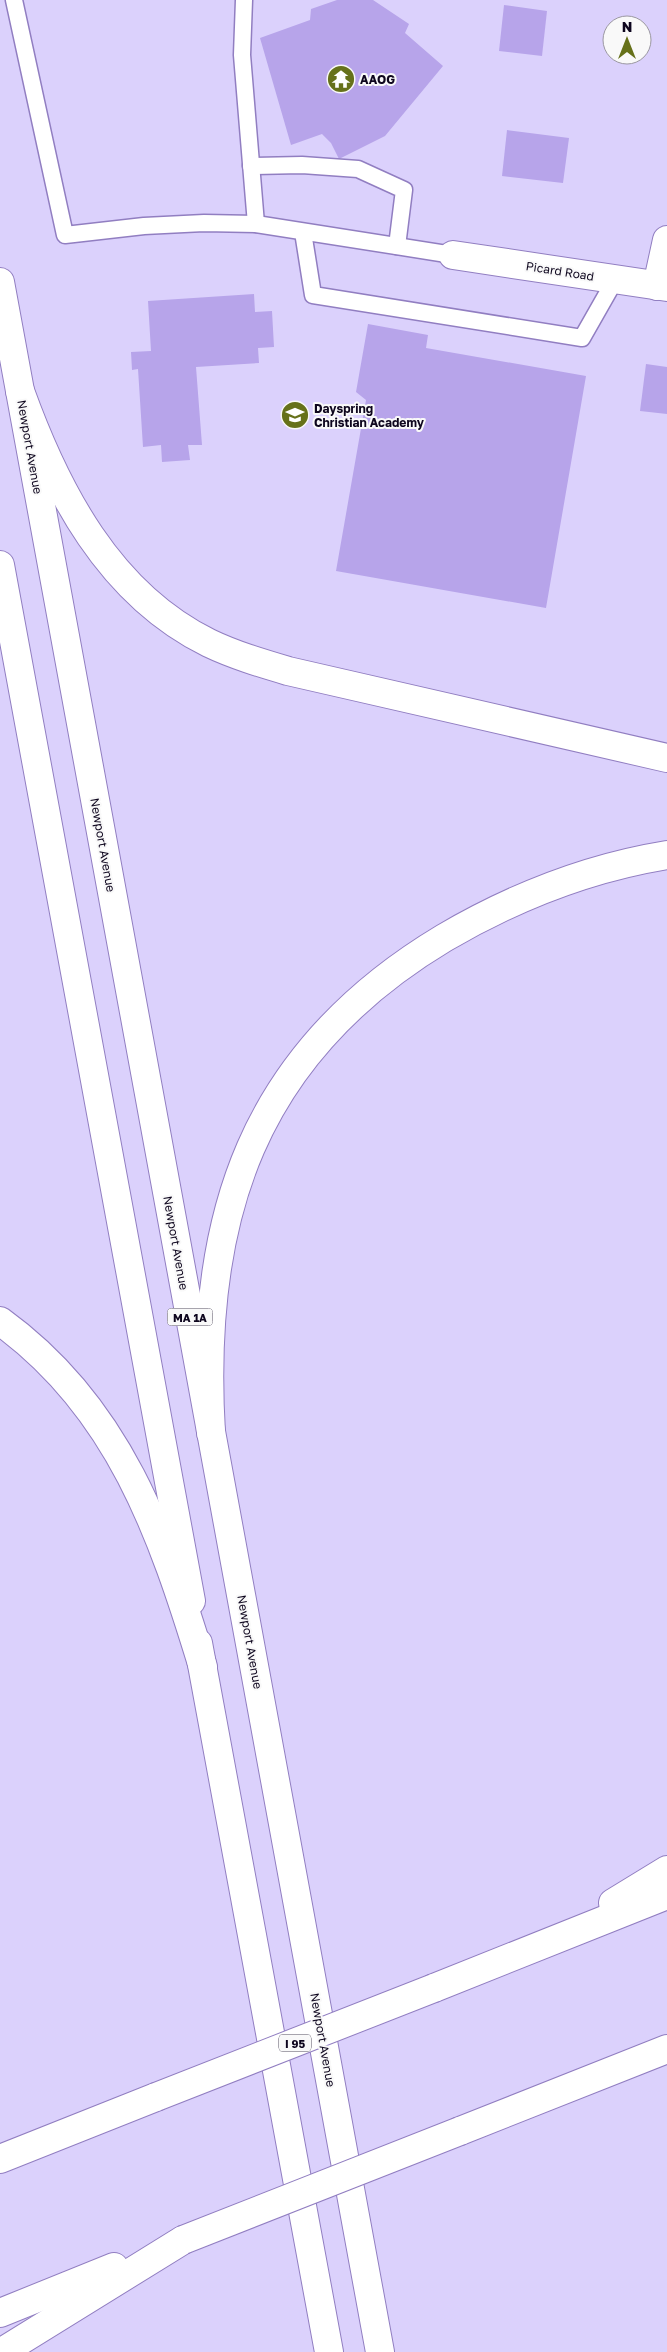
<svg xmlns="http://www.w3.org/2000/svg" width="667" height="2352" viewBox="0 0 667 2352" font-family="'Golos Text',sans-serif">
	<rect width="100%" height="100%" fill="#dbd1fc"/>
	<g fill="#b7a4ea">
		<polygon points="337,0 373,0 409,24 405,33 443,66 385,136 339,159 331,143 322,134 291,145 260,38 310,20 311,9"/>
		<polygon points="504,5 547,11 542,56 499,51"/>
		<polygon points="507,130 569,138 563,183 502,176"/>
		<polygon points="254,294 255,312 272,311 274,347 258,348 259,363 196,367 202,445 188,445 190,460 162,462 161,445 143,447 138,369 132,370 131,352 151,351 148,301"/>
		<polygon points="368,324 428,335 426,348 586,376 546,608 336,571 366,400 356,392"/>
		<polygon points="646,364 667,367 667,414 640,411"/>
	</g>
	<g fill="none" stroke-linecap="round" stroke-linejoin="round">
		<defs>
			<g id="service">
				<polyline points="14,0 65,235 144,226 204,223 256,224 453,255"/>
				<polyline points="244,0 242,55 256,224"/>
				<polyline points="251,166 302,165 358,169 404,190 397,246"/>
				<polyline points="303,232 313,295 582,338 615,280"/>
			</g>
			<g id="minor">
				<polyline points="453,255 667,287"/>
				<polyline points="657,286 667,240"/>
			</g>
			<g id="primary">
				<polyline points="0,282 380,2352"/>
				<polyline points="0,565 191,1601"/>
				<polyline points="198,1643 329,2352"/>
			</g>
			<g id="motorway">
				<path d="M20,391c36,100 89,203 189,252 25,12 52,20 79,28l379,87"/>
				<path d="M0,1321c119,86 162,212 203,346"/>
				<path d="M211,1433c-13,-215 41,-380 233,-495 70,-41 143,-70 223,-83"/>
				<polyline points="613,1903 667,1870"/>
				<polyline points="434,1988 667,1895"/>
				<polyline points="460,2131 667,2049"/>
				<polyline points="0,2159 156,2097"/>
				<polyline points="0,2313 114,2267"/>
				<polyline points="2,2352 183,2240"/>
			</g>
		</defs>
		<use href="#service" stroke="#917ec1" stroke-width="19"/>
		<use href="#minor" stroke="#917ec1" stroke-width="30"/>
		<use href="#primary" stroke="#917ec1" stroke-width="30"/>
		<use href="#motorway" stroke="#917ec1" stroke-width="30"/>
		<use href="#service" stroke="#fff" stroke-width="16"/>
		<use href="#minor" stroke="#fff" stroke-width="28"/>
		<use href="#primary" stroke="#fff" stroke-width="28"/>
		<use href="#motorway" stroke="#fff" stroke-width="28"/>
		<defs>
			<g id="motorway-bridge">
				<polyline points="156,2097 434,1988"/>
				<polyline points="183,2240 460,2131"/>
			</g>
		</defs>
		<use href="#motorway-bridge" stroke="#917ec1" stroke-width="30" stroke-linecap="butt"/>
		<use href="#motorway-bridge" stroke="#fff" stroke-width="28"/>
	</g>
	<defs>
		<symbol id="temple-disc" viewBox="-11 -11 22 22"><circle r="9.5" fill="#66711a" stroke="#f9f9f9"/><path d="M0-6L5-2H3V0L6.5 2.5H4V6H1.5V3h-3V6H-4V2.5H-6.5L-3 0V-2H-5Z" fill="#fff"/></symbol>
		<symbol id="school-disc" viewBox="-11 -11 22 22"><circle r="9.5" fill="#66711a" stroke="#f9f9f9"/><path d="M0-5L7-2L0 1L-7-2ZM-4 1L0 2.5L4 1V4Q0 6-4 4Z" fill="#fff"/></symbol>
	</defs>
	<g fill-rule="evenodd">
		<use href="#temple-disc" x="325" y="63" width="32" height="32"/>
		<use href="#school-disc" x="279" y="399" width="32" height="32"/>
	</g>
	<g text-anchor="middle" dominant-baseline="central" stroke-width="4" stroke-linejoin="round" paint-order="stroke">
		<g fill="#f9f9f9" stroke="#544f60" stroke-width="1">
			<rect x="167.5" y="1308.5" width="45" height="17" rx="4"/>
			<rect x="279" y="2034.5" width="32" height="17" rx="4"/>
		</g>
		<g font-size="11" font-weight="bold" fill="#0e061e">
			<text x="190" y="1317">MA 1A</text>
			<text x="295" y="2043">I 95</text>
		</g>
		<g font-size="12" font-weight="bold" fill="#0e061e" stroke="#f9f9f9" text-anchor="start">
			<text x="360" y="79">AAOG</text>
			<text x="314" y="408">Dayspring<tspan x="314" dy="14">Christian Academy</tspan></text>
		</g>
		<g font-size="12" fill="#0e061e" stroke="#f9f9f9">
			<text transform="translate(560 271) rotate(9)">Picard Road</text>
			<text transform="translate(30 447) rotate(80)">Newport Avenue</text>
			<text transform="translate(103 845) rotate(80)">Newport Avenue</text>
			<text transform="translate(176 1243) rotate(80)">Newport Avenue</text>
			<text transform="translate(250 1642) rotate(80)">Newport Avenue</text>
			<text transform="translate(323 2040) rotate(80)">Newport Avenue</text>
		</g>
	</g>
	<g transform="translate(627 40)"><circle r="24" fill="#f9f9f9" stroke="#9b98a1"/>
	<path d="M0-4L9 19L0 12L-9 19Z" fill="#66711a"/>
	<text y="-8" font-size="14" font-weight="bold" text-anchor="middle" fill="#0e061e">N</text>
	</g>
</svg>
